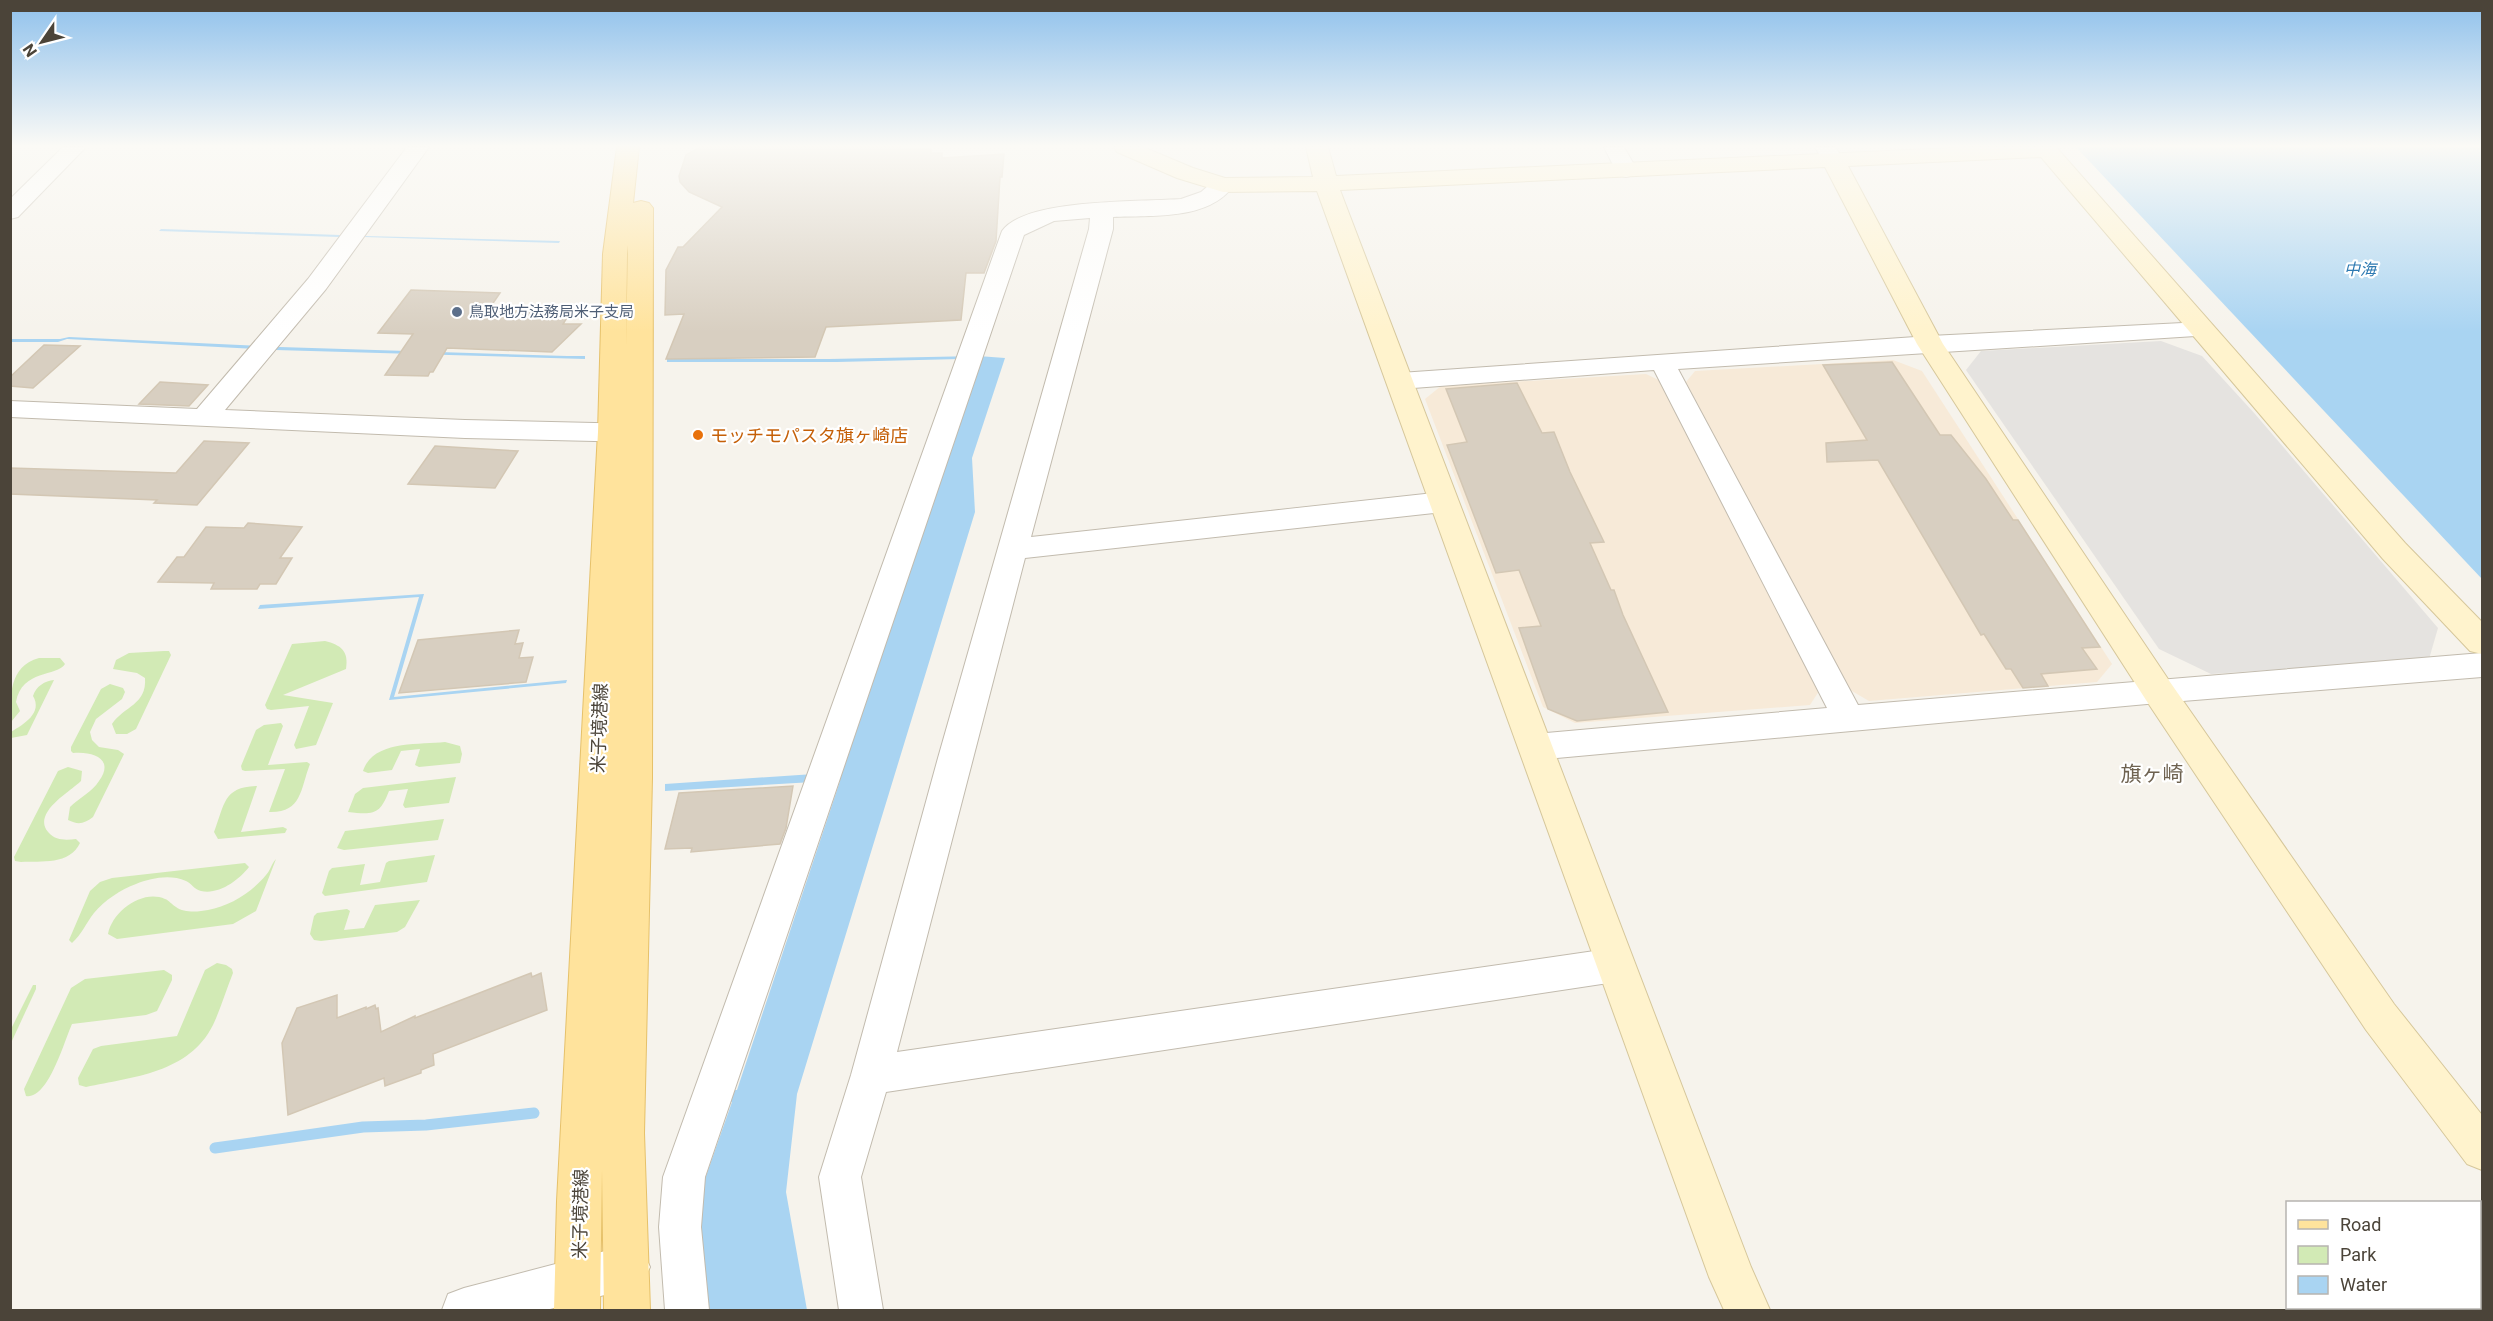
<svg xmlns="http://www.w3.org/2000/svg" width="2493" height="1321" viewBox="0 0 2493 1321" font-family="Roboto,'Noto Sans JP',sans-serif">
	<rect width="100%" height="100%" fill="#f6f3ec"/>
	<g fill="#f7ead8">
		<polygon points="1893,360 1922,371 2112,664 2097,682 1869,701 1845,687 1686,382 1695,371"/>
		<polygon points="1646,374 1665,383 1821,688 1810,705 1575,723 1543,707 1425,399 1441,386"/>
	</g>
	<g fill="#d2eab5">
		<path d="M325,641c16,4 24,10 21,28l-63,26 50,8 -17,42 -20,4 -2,-4 15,-39 -38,4 -4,-1 -2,-4 27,-61z"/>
		<path d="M164,651h5l2,4 -35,74 -9,5h-11l-4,-10c12,-18 35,-19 33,-46l-8,-5 -24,-4 3,-9 13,-7z"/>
		<path d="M39,658h21l5,6c-8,13 -43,5 -49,38l4,9 -9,11c-1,-26 -2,-56 28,-64z"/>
		<path d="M54,680l-27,55 -16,3v-6c13,-8 32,-19 22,-36 3,-10 12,-15 21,-16z"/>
		<path d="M110,684l13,4 2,4 -3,7 -26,20 -6,13 2,8 7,7 19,3 6,4 -31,63c-9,7 -15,8 -25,3l2,-13c9,-9 22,-15 29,-26 16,-22 -6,-30 -26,-28l-2,-2v-4l30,-58z"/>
		<path d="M281,723l2,3 -15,39 39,-3 3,2c-10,26 -8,49 -41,48l16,-43 -40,2 -3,-1 -1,-4 15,-36 8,-5z"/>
		<path d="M445,742l15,4 2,8 -2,9 -41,4 -4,-2 5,-16 -19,2 -9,19 -24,3 -5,-2c10,-31 55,-26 82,-29z"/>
		<path d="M68,767l14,4 -1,10c-11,11 -50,32 -32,52 7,8 18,7 27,6l4,4c-10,22 -39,18 -59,19l-6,-1 -1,-4 44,-86z"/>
		<path d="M456,777l-7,26 -44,5 -2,-3 5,-16 -19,2c-9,23 -14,24 -41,21l7,-18 8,-6z"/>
		<path d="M257,786l-16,46 42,-5 4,2 -2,4 -67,6 -4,-7c11,-28 9,-45 43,-46z"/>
		<polygon points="444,819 438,840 344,850 337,848 345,831"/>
		<polygon points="435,855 427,882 325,896 322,893 329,871 332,868 365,864 360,885 380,882 386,863 389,861"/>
		<path d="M276,859l-20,52 -23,13 -116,15 -9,-5c4,-22 34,-45 57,-35 4,1 7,6 11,8 8,6 22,5 32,3 22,-4 44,-18 58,-35 5,-5 5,-11 10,-16z"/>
		<path d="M245,863l4,4c-10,13 -30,28 -48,24 -6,-1 -10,-8 -15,-10 -16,-7 -35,-3 -50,3 -15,5 -32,17 -42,29 -8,10 -12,21 -22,30l-3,-3 21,-49 10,-9 12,-4z"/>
		<polygon points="420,900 405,927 397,932 321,941 314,940 310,934 314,916 317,913 347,909 350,911 344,930 364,928 375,905"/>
		<path d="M217,963l9,2 6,4 1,4c-7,17 -12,35 -20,52 -24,48 -80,52 -127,62l-7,-2 -1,-7 15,-29 8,-3 76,-10 28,-66z"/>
		<path d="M164,970l8,5v5l-15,31 -11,4 -74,9c-8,18 -24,76 -46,72l-2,-7 47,-101 14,-9z"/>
		<polygon points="33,985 36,985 36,989 11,1043 11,1029"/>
	</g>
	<polygon fill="#e5e3e0" points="2161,341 2202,356 2255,414 2438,628 2429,659 2211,674 2159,649 1966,370 1981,351"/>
	<g fill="#a9d4f2">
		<polygon points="2076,147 2482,147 2482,579"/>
		<polygon points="161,229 340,235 339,237 159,231"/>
		<polygon points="366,236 560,241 559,243 364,237"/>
		<polygon points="69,337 280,347 567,356 585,356 585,359 276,350 67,339 58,342 11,342 10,339 60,339"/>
		<polygon points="978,356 1005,358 972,458 975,512 797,1094 786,1192 807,1310 709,1310 700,1236 700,1193 732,1102 724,1101 727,1090 737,1090 840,781 833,781 835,772 842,773 898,608 960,359 837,362 667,362 667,359 829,359"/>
		<polygon points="424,594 394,697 567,680 566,683 389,700 419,597 258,609 260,605"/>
		<polygon points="814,774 813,782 665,791 665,784"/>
	</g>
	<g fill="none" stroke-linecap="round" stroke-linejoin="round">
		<polyline stroke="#a9d4f2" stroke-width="11" points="215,1148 363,1127 426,1125 534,1113"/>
	</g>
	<g fill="#d8cfc1" stroke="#d3c7b4" stroke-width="1.5">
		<polygon points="700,147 900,147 900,149 931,148 931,153 942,153 942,158 1004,154 1002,177 1000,177 996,241 984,273 966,273 961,320 826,327 815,357 666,359 684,314 665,315 666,270 678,247 683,247 722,207 689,192 680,182 679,176 686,155"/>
		<polygon points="411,290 500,293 489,309 570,313 563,324 581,324 552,352 447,348 433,372 430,372 428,376 385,375 413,334 378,333"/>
		<polygon points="44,345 80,346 33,388 10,386 10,377"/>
		<polygon points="1892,362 1940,435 1951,435 1986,479 2013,520 2018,520 2100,647 2082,648 2097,669 2041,674 2048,686 2023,688 2011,669 2006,669 1984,634 1981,635 1878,460 1827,462 1826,443 1867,440 1823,365"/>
		<polygon points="160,382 208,385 189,406 139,404"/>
		<polygon points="1517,383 1542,433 1554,432 1570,472 1604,542 1590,543 1611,590 1614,590 1623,615 1668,712 1577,721 1548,709 1519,628 1541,626 1519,570 1496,573 1447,445 1467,442 1446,389"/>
		<polygon points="204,441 249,443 197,505 154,503 157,500 10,494 10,468 176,473"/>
		<polygon points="435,446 518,451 495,488 408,484"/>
		<polygon points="248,523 302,527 280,558 292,558 276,584 260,584 257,589 211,589 214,583 158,582 177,557 184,557 206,527 244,528"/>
		<polygon points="519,630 515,644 523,643 519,658 533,657 526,682 399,693 418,640"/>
		<polygon points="793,786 786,828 780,844 691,852 692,848 665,849 679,793"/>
		<polygon points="531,973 532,977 541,973 547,1010 433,1054 434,1065 421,1070 421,1073 385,1086 384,1078 288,1115 282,1043 297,1008 337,995 337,1018 366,1007 366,1009 375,1005 376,1009 378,1008 381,1032 415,1016 415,1018"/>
	</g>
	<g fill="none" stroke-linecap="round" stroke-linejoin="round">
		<defs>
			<g id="street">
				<polygon points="63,147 86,147 18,217 10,219 10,199"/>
				<polygon points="407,147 429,147 326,289 225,410 465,420 638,424 648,427 652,433 648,439 638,442 465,438 10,417 10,401 197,409 308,279"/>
				<polygon points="1604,147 1624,147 1637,170 1634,175 1626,177 1618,175"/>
				<polygon points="1815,147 1835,147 1844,160 1841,165 1833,167 1825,165"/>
				<path d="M1223,178l8,2 3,5c-25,36 -82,30 -121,32v12l-82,308 412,-45 10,3 4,7 -4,7 -10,3 -418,46 -128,494 718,-104 13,5 6,12 -6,12 -13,5 -729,110 -25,85 22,133h-44l-20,-133 32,-102 87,-317 151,-529 1,-11 -36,3 -30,14 -319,942 -4,50 8,83h-44l-6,-83 4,-50 339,-946c23,-33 140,-29 179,-32l20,-7 14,-12z"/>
				<polygon points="2202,322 2211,325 2215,330 2211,335 1678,369 1858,705 2482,653 2482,677 2158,703 1535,760 1523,756 1518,747 1523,738 1535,734 1827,708 1654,370 1400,389 1391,387 1387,381 1391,375 1400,373 1930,336"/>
				<polygon points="628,1245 643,1252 650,1267 643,1282 628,1289 546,1310 442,1310 448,1294 464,1288"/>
			</g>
			<polygon id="secondary" points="1114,147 1143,147 1193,168 1225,178 1313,177 1306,147 1328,147 1336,176 1974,147 2056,147 2405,543 2482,622 2482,654 2470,651 2383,559 2041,157 1848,166 1943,344 2170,682 2394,1004 2482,1115 2482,1170 2467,1164 2366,1030 2146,700 1917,344 1825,167 1340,190 1751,1267 1770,1310 1724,1310 1709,1277 1317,191 1223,192 1177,178 1117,152"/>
			<path id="primary" d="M617,147h22l-6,56 8,-2 8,2 4,5 -1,570 -8,355 6,177h-46l-2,-140 -2,140h-46l3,-109 41,-769 5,-178zM628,245l-2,102 1,-93z"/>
		</defs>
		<use href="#street" stroke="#c2bbae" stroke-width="2"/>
		<use href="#secondary" stroke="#d6c79b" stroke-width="2"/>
		<use href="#primary" stroke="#e6c16a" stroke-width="2"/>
		<use href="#street" fill="#fff" fill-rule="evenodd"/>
		<use href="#secondary" fill="#fff3cd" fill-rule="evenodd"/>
		<use href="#primary" fill="#ffe39c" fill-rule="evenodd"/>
	</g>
	<linearGradient id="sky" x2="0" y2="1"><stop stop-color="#8fc1ec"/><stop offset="0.44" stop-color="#fbfaf6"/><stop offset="1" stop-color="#fbfaf6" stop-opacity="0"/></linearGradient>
	<rect width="2493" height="332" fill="url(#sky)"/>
	<circle fill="#5c6f8a" stroke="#fff" stroke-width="2" cx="457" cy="312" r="6"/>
	<circle fill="#e8710a" stroke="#fff" stroke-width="2" cx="698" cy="435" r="6"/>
	<g text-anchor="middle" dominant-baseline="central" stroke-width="4.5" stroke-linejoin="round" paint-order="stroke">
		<g font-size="15" fill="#4e5e75" stroke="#fff" text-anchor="start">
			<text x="469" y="312">鳥取地方法務局米子支局</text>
		</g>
		<g font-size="16" font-style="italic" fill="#2e7ab2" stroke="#fff">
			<text x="2360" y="269">中海</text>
		</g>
		<g font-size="18" fill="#c56008" stroke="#fff" text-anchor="start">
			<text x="710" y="435">モッチモパスタ旗ヶ崎店</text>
		</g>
		<g font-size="18" fill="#4b4439" stroke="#fff">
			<text transform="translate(599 728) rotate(-88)">米子境港線</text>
			<text transform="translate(580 1214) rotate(-89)">米子境港線</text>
		</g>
		<g font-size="21" fill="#6e6250" stroke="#fff">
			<text x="2152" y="774">旗ヶ崎</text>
		</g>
	</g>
	<rect width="2493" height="1321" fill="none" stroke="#4b4439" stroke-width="24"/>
	<rect x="2286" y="1201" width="195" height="108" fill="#ffffff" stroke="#b7b4b0" stroke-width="1.5"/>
	<rect x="2298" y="1220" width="30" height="9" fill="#ffe39c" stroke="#b7b4b0" stroke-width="1.5"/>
	<text x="2340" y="1231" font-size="18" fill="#4b4439">Road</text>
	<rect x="2298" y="1246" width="30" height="18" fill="#d2eab5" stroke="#b7b4b0" stroke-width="1.5"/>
	<text x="2340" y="1261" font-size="18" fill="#4b4439">Park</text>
	<rect x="2298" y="1276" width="30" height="18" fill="#a9d4f2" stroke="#b7b4b0" stroke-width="1.5"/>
	<text x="2340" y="1291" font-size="18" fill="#4b4439">Water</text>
	<g transform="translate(42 42) rotate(235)" stroke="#ffffff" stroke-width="4.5" paint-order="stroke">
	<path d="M0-4.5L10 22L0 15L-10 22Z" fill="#4b4439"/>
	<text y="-9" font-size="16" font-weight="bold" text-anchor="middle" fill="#4b4439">N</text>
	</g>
</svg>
